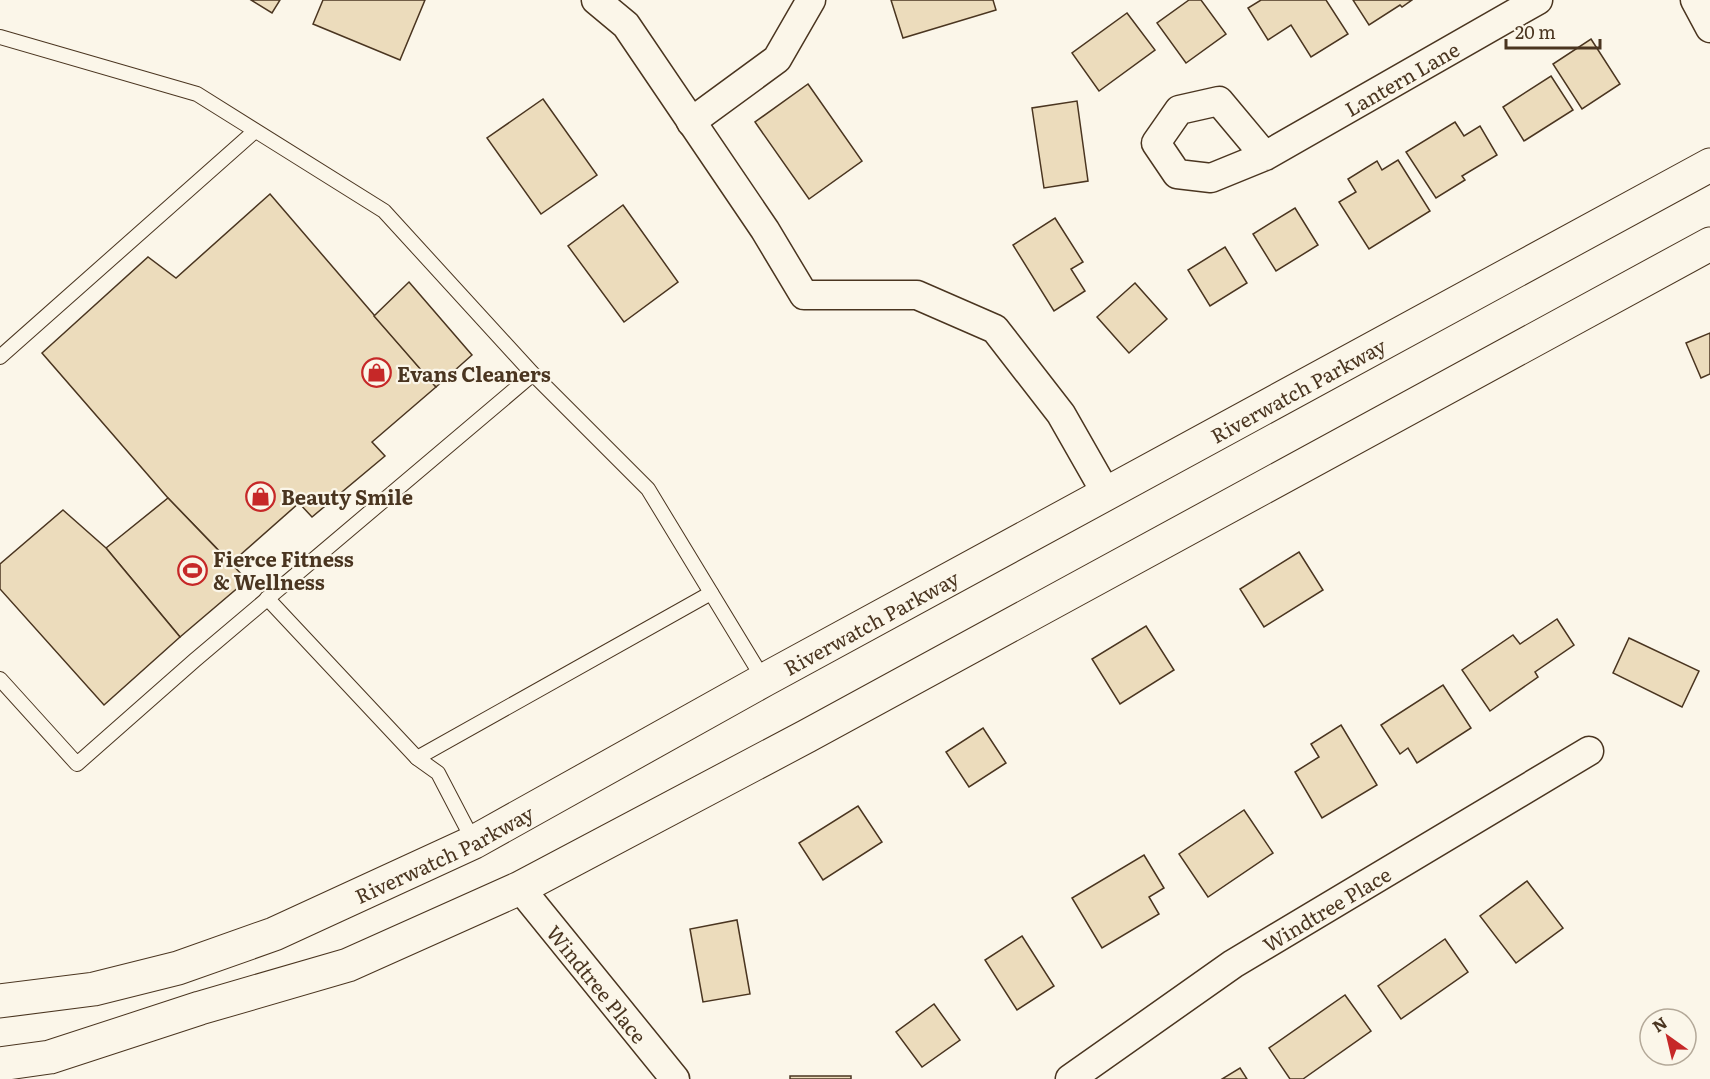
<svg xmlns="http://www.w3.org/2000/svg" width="1710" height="1079" viewBox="0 0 1710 1079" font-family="Literata,serif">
	<rect width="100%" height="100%" fill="#fbf6e9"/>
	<g fill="#ecdcbc" stroke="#4a3520" stroke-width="1.5">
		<polygon points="251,0 280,0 272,13"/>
		<polygon points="323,0 425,0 400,60 313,24"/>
		<polygon points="891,0 993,0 996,10 903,38"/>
		<polygon points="1189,0 1201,0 1226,34 1186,63 1157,23"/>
		<polygon points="1261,0 1326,0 1348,34 1311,57 1291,25 1268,40 1248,8"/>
		<polygon points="1353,0 1412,0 1402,7 1400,5 1369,25"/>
		<polygon points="1127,13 1155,50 1099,91 1072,53"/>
		<polygon points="1591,39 1620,84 1582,109 1553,64"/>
		<polygon points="1551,76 1573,110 1524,141 1503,107"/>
		<polygon points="808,84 862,161 809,199 755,122"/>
		<polygon points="543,99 597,175 541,214 487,138"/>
		<polygon points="1077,101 1088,181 1044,188 1032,108"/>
		<polygon points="1455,122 1464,136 1480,126 1497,155 1462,176 1465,180 1436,198 1406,152"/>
		<polygon points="1398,160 1430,211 1369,249 1339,202 1356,192 1348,179 1377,161 1382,170"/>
		<polygon points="270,194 436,387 372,442 385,456 312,517 299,503 231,563 168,498 42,353 148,257 176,278"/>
		<polygon points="623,205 678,282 624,322 568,246"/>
		<polygon points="1295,208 1318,245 1276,271 1253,234"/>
		<polygon points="1055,218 1083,262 1071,269 1085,291 1054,311 1013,245"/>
		<polygon points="1225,247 1247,283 1210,306 1188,270"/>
		<polygon points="409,282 472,355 436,387 374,316"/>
		<polygon points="1135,283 1167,319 1129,353 1097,317"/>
		<polygon points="1710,333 1710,374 1701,378 1686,343"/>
		<polygon points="168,498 247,580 180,637 106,548"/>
		<polygon points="63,510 106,548 180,637 104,705 0,589 0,564"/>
		<polygon points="1299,552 1323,590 1264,627 1240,589"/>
		<polygon points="1557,619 1574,645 1535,672 1538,677 1490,711 1462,670 1513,635 1520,644"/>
		<polygon points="1146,626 1174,670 1120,704 1092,659"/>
		<polygon points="1629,638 1699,671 1682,707 1613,673"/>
		<polygon points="1443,685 1471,728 1417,763 1408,748 1400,754 1381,725"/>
		<polygon points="1341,725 1377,785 1322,818 1295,772 1319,757 1311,744"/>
		<polygon points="983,728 1006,763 969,787 946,752"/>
		<polygon points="858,806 882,842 823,880 799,843"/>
		<polygon points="1244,810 1273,853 1208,897 1179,854"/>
		<polygon points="1144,855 1164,888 1149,897 1159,914 1102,948 1072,898"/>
		<polygon points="1527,881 1563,928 1516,963 1480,916"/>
		<polygon points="737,920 750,994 703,1002 690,929"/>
		<polygon points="1022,936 1054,986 1017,1010 985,960"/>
		<polygon points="1445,939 1468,972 1401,1019 1378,986"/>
		<polygon points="1345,995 1371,1031 1303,1079 1290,1079 1269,1048"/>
		<polygon points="934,1004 960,1040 922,1067 896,1032"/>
		<polygon points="1240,1068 1247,1079 1222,1079"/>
		<rect x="790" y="1076" width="61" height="3"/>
	</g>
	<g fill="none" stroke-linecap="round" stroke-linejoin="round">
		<defs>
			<g id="service">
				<polyline points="0,37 197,94 384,211 533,374 648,489 764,680"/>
				<polyline points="0,357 255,131"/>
				<polyline points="267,598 417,758"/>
				<polyline points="0,679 77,764 195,660 533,374"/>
				<polyline points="474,842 438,773 417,758 711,593"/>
			</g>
			<g id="minor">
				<polyline points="596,0 626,25 765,230 804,295 917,295 995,329 1061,414 1106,493"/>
				<polyline points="1695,0 1710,28"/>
				<polyline points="691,122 777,59 811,0"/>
				<path id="s1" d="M1265,156l-46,-55 -40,9 -23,33 21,31 34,4 54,-22 273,-156"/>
				<path id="s2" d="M520,888l155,191"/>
				<path id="s3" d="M1070,1079l163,-115 356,-213"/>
			</g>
			<g id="primary">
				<path id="s4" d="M0,1001l94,-12 84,-21 96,-34 200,-92 290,-162 946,-515"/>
				<polyline points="0,1064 50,1057 200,1008 348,965 520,888 807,736 1710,244"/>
			</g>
		</defs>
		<use href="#service" stroke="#4a3520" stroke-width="16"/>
		<use href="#minor" stroke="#4a3520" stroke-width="31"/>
		<use href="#primary" stroke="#4a3520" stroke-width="35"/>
		<use href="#service" stroke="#fbf6e9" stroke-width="14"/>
		<use href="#minor" stroke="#fbf6e9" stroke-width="28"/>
		<use href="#primary" stroke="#fbf6e9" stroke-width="33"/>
	</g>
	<defs>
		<symbol id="shop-ring" viewBox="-11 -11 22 22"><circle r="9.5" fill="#fbf6e9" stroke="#c62828" stroke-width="1.5"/><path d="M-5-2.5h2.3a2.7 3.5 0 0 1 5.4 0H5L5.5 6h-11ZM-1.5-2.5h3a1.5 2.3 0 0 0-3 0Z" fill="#c62828"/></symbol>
		<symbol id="stadium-ring" viewBox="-11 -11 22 22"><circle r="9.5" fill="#fbf6e9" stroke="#c62828" stroke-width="1.5"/><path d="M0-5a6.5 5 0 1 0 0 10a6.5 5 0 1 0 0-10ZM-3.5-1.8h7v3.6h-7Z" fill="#c62828"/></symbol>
	</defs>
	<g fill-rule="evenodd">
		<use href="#shop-ring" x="360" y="356" width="33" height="33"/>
		<use href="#shop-ring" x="244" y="480" width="33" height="33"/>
		<use href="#stadium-ring" x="176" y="554" width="33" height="33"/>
	</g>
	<g text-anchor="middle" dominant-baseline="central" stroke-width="4.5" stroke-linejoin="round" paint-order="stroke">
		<g font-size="20" fill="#4a3520" stroke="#fbf6e9">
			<text stroke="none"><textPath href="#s1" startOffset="440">Lantern Lane</textPath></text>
			<text stroke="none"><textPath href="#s4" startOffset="1443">Riverwatch Parkway</textPath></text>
			<text stroke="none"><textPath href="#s4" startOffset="957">Riverwatch Parkway</textPath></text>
			<text stroke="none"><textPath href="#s4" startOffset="471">Riverwatch Parkway</textPath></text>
			<text stroke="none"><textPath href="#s3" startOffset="308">Windtree Place</textPath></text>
			<text stroke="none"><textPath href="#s2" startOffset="123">Windtree Place</textPath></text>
		</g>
		<g font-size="20" font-weight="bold" fill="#4a3520" stroke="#fbf6e9" text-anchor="start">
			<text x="397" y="373">Evans Cleaners</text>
			<text x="281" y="496">Beauty Smile</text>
			<text x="213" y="558">Fierce Fitness<tspan x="213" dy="23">&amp; Wellness</tspan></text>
		</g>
	</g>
	<g transform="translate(1668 1037) rotate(326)"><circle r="28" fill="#fbf6e9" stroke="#b4a999" stroke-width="1.5"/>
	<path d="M0-4.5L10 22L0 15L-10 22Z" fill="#c62828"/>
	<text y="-9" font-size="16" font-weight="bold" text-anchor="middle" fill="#4a3520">N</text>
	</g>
	<path d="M1506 39v9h94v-9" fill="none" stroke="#4a3520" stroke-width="3"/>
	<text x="1515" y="39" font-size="18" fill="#4a3520" stroke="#fbf6e9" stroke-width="4.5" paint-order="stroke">20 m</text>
</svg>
